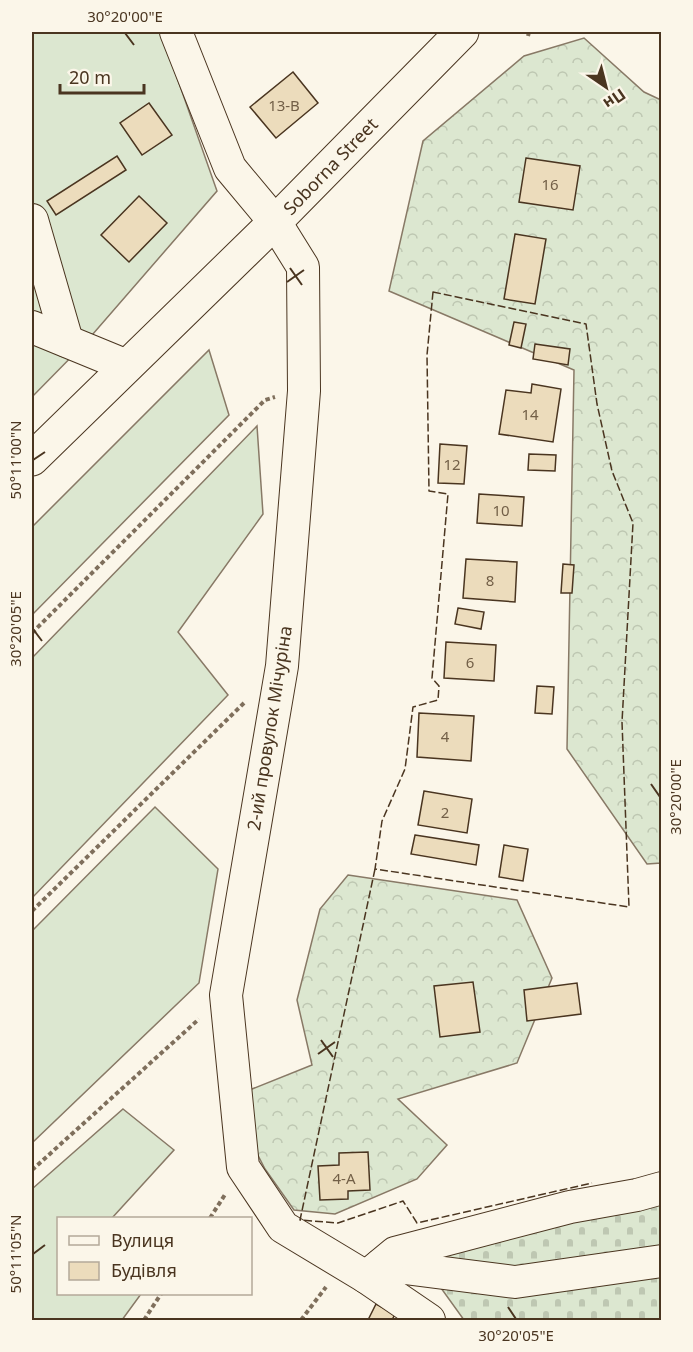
<svg xmlns="http://www.w3.org/2000/svg" width="693" height="1352" viewBox="0 0 693 1352" font-family="'Noto Sans',sans-serif">
	<defs>
		<pattern id="forest-crowns" width="20" height="18" patternUnits="userSpaceOnUse" patternTransform="scale(1.5)"><rect width="20" height="18" fill="#dce7d0"/><path d="M2 6a3 3 0 1 1 6 0M12 15a3 3 0 1 1 6 0" fill="none" stroke="#bec7b2"/></pattern>
		<pattern id="cemetery-stones" width="16" height="16" patternUnits="userSpaceOnUse" patternTransform="scale(1.5)"><rect width="16" height="16" fill="#dce7d0"/><path d="M2 7V4a2 2 0 0 1 4 0v3zM10 15v-3a2 2 0 0 1 4 0v3z" fill="#bec7b2"/></pattern>
	</defs>
	<rect width="100%" height="100%" fill="#fbf6e9"/>
	<g fill="url(#forest-crowns)" stroke="#887966" stroke-width="1.5">
		<polygon points="584,38 644,92 661,100 661,863 647,864 567,749 574,370 389,291 423,141 524,56"/>
		<polygon points="348,875 517,900 552,978 517,1063 398,1099 447,1145 417,1179 335,1214 294,1210 265,1169 249,1138 247,1091 312,1065 297,1000 320,909"/>
	</g>
	<polygon fill="url(#cemetery-stones)" stroke="#887966" stroke-width="1.5" points="661,1197 661,1320 464,1320 418,1256"/>
	<g fill="#dce7d0" stroke="#887966" stroke-width="1.5">
		<polygon points="32,32 161,32 217,191 86,342 32,397"/>
		<polygon points="209,350 229,415 32,615 32,527"/>
		<polygon points="257,426 263,514 178,632 228,695 32,898 32,658"/>
		<polygon points="155,807 218,869 199,983 32,1143 32,931"/>
		<polygon points="123,1109 174,1150 112,1218 58,1218 58,1294 141,1294 122,1320 32,1320 32,1189"/>
	</g>
	<g fill="#ecdcbc" stroke="#4a3520" stroke-width="1.5">
		<polygon points="293,72 318,103 276,138 250,107"/>
		<polygon points="149,103 172,135 142,155 120,123"/>
		<polygon points="117,156 126,170 56,215 47,201"/>
		<polygon points="526,158 580,166 573,210 519,202"/>
		<polygon points="139,196 167,223 129,262 101,235"/>
		<polygon points="515,234 546,239 535,304 504,299"/>
		<polygon points="514,322 526,324 521,348 509,345"/>
		<polygon points="535,344 570,349 568,365 533,359"/>
		<polygon points="532,384 561,389 553,442 499,434 506,390 531,393"/>
		<polygon points="440,444 467,446 464,484 438,483"/>
		<polygon points="529,454 556,455 555,471 528,470"/>
		<polygon points="479,494 524,497 522,526 477,523"/>
		<polygon points="466,559 517,562 515,602 463,598"/>
		<polygon points="563,564 574,565 572,593 561,593"/>
		<polygon points="458,608 484,612 481,629 455,624"/>
		<polygon points="446,642 496,645 494,681 444,678"/>
		<polygon points="537,686 554,687 552,714 535,713"/>
		<polygon points="419,713 474,716 471,761 417,757"/>
		<polygon points="424,791 472,799 467,833 418,825"/>
		<polygon points="415,835 479,845 476,865 411,854"/>
		<polygon points="504,845 528,849 523,881 499,877"/>
		<polygon points="473,982 480,1032 440,1037 434,986"/>
		<polygon points="577,983 581,1014 527,1021 524,990"/>
		<polygon points="368,1152 370,1190 348,1191 348,1199 320,1200 318,1166 339,1165 339,1153"/>
		<polygon points="376,1304 395,1314 392,1320 368,1320"/>
	</g>
	<g fill="none" stroke-linecap="round" stroke-linejoin="round">
		<defs>
			<g id="minor">
				<polyline points="176,32 230,168 275,222 303,267 304,391 282,666 226,995 243,1167 283,1227 366,1277 429,1320"/>
				<polyline points="32,220 67,341"/>
				<polyline points="32,327 127,366"/>
				<polyline points="381,1265 515,1282 662,1261"/>
				<polyline points="366,1277 395,1253 570,1207 637,1195 662,1188"/>
			</g>
			<polyline id="major" points="32,459 275,222 462,32"/>
		</defs>
		<use href="#minor" stroke="#4a3520" stroke-width="34"/>
		<use href="#major" stroke="#4a3520" stroke-width="35"/>
		<g stroke="#7f6f5c" stroke-width="4" stroke-dasharray="4.5 3" stroke-linecap="butt">
			<polyline points="528,36 529,32"/>
			<polyline points="32,633 265,400 275,397"/>
			<polyline points="32,911 245,702"/>
			<polyline points="32,1170 199,1019"/>
			<polyline points="210,1218 226,1193"/>
			<polyline points="144,1320 161,1294"/>
			<polyline points="301,1320 326,1287"/>
		</g>
		<use href="#minor" stroke="#fbf6e9" stroke-width="32"/>
		<use href="#major" stroke="#fbf6e9" stroke-width="33"/>
		<g stroke="#4a3520" stroke-width="1.5" stroke-dasharray="8 3" stroke-linecap="butt">
			<polygon points="433,292 586,324 597,404 612,471 633,523 622,722 629,907 375,869 382,821 405,769 413,707 438,700 439,686 432,678 448,494 429,491 427,355"/>
			<polyline points="375,869 300,1220 338,1223 403,1201 417,1223 592,1183"/>
		</g>
	</g>
	<path fill="none" stroke="#4a3520" stroke-width="2" d="M125,33l9,12M290,268l12,17M287,282l17,-12M33,460l12,-8M33,629l9,12M651,784l9,13M321,1040l12,17M318,1054l17,-12M33,1254l12,-9M508,1307l8,12"/>
	<g text-anchor="middle" dominant-baseline="central" stroke-width="4.5" stroke-linejoin="round" paint-order="stroke">
		<g font-size="15" fill="#725f47">
			<text x="284" y="105">13-В</text>
			<text x="550" y="184">16</text>
			<text x="530" y="414">14</text>
			<text x="452" y="464">12</text>
			<text x="501" y="510">10</text>
			<text x="490" y="580">8</text>
			<text x="470" y="662">6</text>
			<text x="445" y="736">4</text>
			<text x="445" y="812">2</text>
			<text x="344" y="1178">4-А</text>
		</g>
		<g font-size="18" fill="#4a3520" stroke="#fbf6e9">
			<text transform="translate(330 166) rotate(-46)">Soborna Street</text>
			<text transform="translate(269 728) rotate(-81)">2-ий провулок Мічуріна</text>
		</g>
	</g>
	<rect width="693" height="1352" fill="none" stroke="#fbf6e9" stroke-width="66"/>
	<rect x="57" y="1217" width="195" height="78" fill="#fbf6e9" stroke="#b4a999" stroke-width="1.5"/>
	<rect x="69" y="1236" width="30" height="9" fill="#fbf6e9" stroke="#b4a999" stroke-width="1.5"/>
	<text x="111" y="1247" font-size="18" fill="#4a3520">Вулиця</text>
	<rect x="69" y="1262" width="30" height="18" fill="#ecdcbc" stroke="#b4a999" stroke-width="1.5"/>
	<text x="111" y="1277" font-size="18" fill="#4a3520">Будівля</text>
	<g transform="translate(606 87) rotate(145)" stroke="#fbf6e9" stroke-width="4.5" paint-order="stroke">
	<path d="M0-4.5L10 22L0 15L-10 22Z" fill="#4a3520"/>
	<text y="-9" font-size="16" font-weight="bold" text-anchor="middle" fill="#4a3520">Пн</text>
	</g>
	<path d="M60 84v9h84v-9" fill="none" stroke="#4a3520" stroke-width="3"/>
	<text x="69" y="84" font-size="18" fill="#4a3520" stroke="#fbf6e9" stroke-width="4.5" paint-order="stroke">20 m</text>
	<rect x="33" y="33" width="627" height="1286" fill="none" stroke="#4a3520" stroke-width="2"/>
	<g font-size="15" text-anchor="middle" fill="#4a3520">
		<text x="125" y="22">30°20'00"E</text>
		<text transform="translate(16 460) rotate(-90)" y="5">50°11'00"N</text>
		<text transform="translate(16 629) rotate(-90)" y="5">30°20'05"E</text>
		<text transform="translate(676 797) rotate(-90)" y="5">30°20'00"E</text>
		<text transform="translate(16 1254) rotate(-90)" y="5">50°11'05"N</text>
		<text x="516" y="1341">30°20'05"E</text>
	</g>
</svg>
